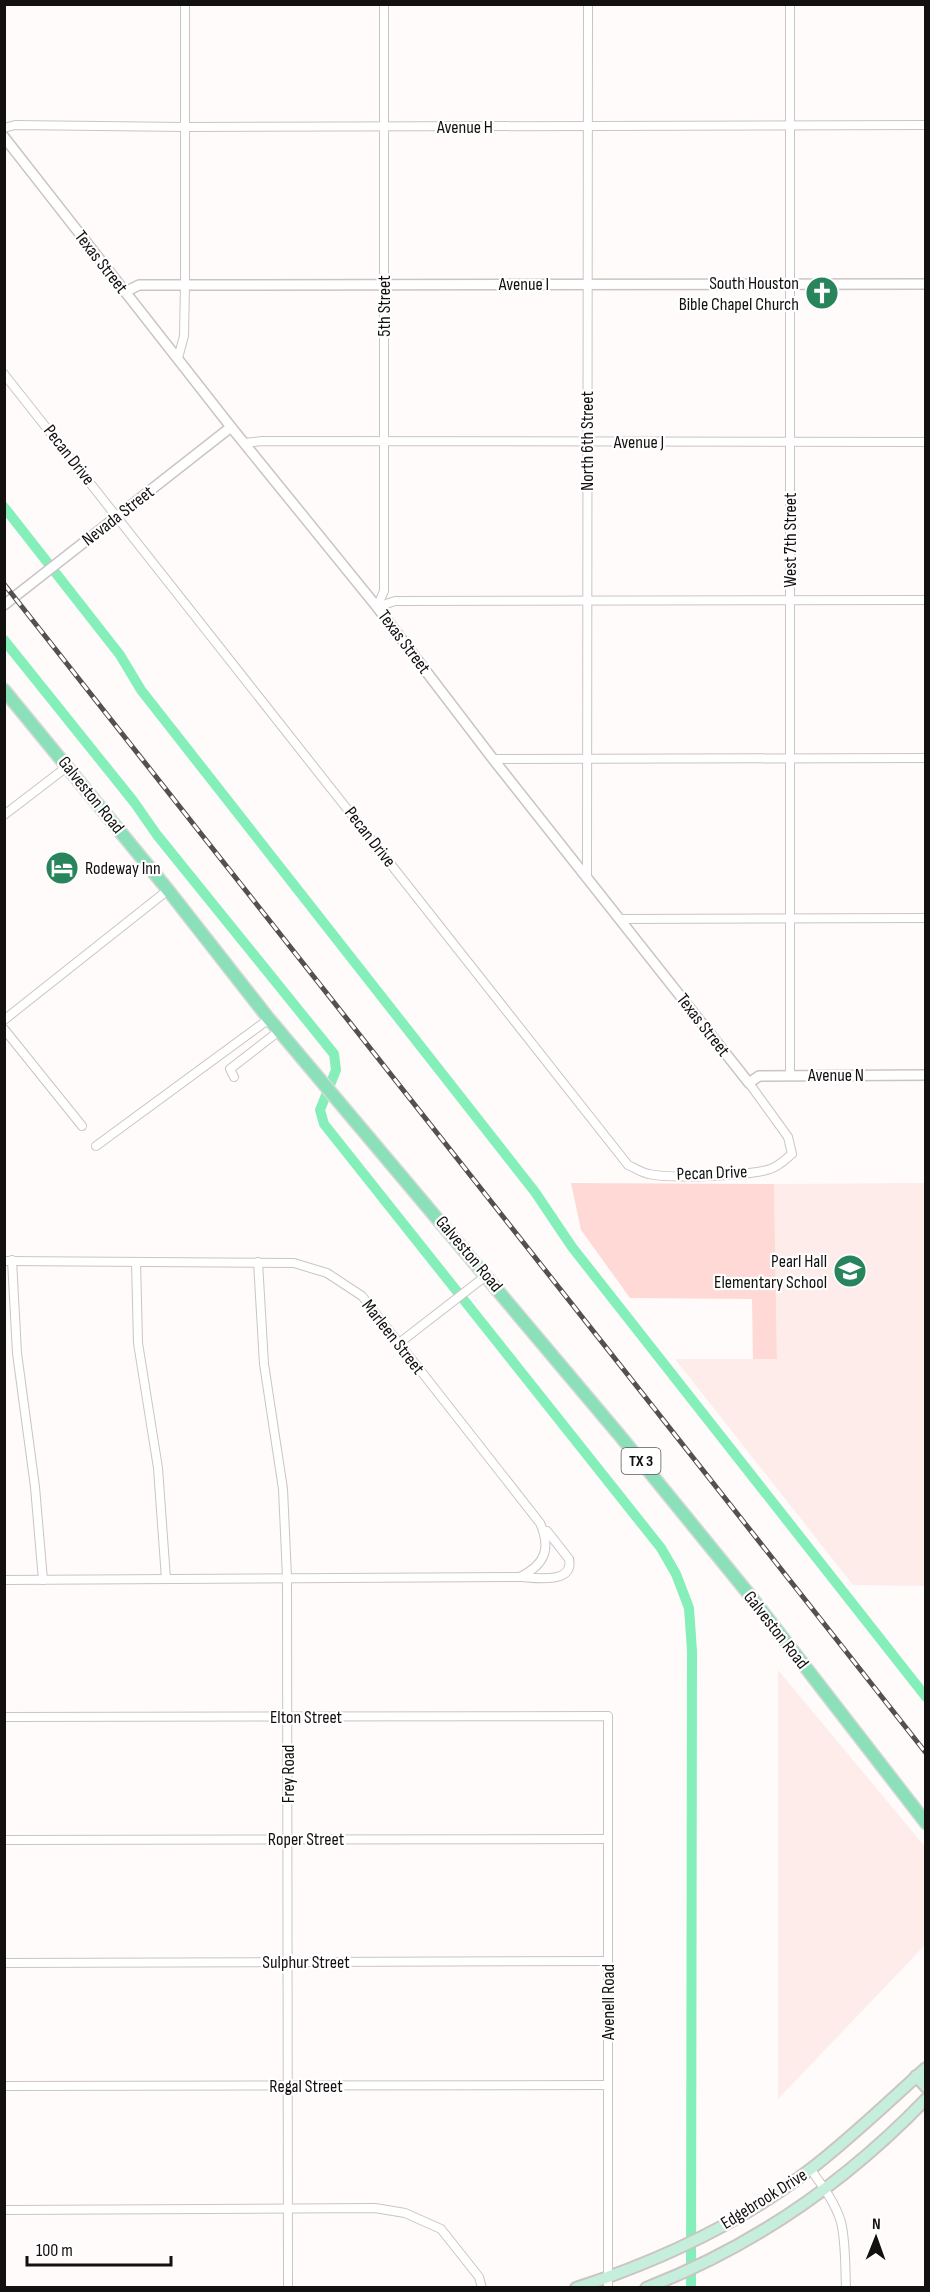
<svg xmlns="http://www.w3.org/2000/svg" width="930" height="2292" viewBox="0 0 930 2292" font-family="'Sofia Sans Condensed',sans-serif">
	<rect width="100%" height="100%" fill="#fefbfa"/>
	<g fill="#feecea">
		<polygon points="925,1183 925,1586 853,1585 675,1359 777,1359 774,1184"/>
		<polygon points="778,1670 926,1848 925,1945 778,2099"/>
	</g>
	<polygon fill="#ffd9d6" points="571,1183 774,1184 777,1359 753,1359 752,1299 630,1298 581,1230"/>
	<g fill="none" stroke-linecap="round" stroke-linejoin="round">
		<g stroke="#84efb8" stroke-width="10">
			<polyline points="4,507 120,655 141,690 535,1192 572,1247 926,1697"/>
			<polyline points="4,640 134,802 157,835 334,1054 336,1070 320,1110 324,1124 661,1548 676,1574 689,1608 692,1651 691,2288"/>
		</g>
		<defs>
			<g id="minor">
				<polyline points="790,4 790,1075"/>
				<polyline points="4,128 15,125 185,127 926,125"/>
				<polyline points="178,358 184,336 185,285 185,4"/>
				<path d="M4,374l624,791c7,3 14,8 21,9 21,5 101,2 121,-5 8,-2 16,-10 22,-15l-4,-17 -39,-54"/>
				<polyline points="245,443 262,441 926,442"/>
				<polyline points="377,607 384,591 384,4"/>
				<polyline points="377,607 395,601 926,600"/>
				<polyline points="493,759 926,758"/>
				<polyline points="4,815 68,766"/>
				<polyline points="587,877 588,4"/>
				<polyline points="621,919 926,918"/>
				<polyline points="4,1020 168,890"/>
				<polyline points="4,1029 82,1126"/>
				<polyline points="234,1077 230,1069 279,1031"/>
				<polyline points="96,1146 269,1019"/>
				<polyline points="12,1260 17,1353 35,1487 43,1580"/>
				<path d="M4,1261l290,2 33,10 35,23 178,227c11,25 6,41 -20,54l-516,3"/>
				<polyline points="136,1262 138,1343 158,1468 166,1579"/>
				<polyline points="258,1262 264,1364 283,1489 287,1577 288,2288"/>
				<polyline points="398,1344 487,1275"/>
				<path d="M522,1577c15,1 52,7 47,-18l-22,-28"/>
				<polyline points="4,1717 608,1716 608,2288"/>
				<polyline points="4,1840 608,1839"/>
				<polyline points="4,1963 608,1961"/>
				<polyline points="4,2086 608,2085"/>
				<path d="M811,2170c11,15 25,34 30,52 5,21 4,44 5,66"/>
				<polyline points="4,2210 375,2208 405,2213 441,2229 479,2277 482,2288"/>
			</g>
			<g id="tertiary">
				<polyline points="4,137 231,427 377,607 493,759 749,1083 759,1076 926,1075"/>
				<polyline points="125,292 139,285 185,285 926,284"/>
				<polyline points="4,605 231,427"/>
			</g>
			<g id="secondary">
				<polyline points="916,2076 926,2087"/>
				<path d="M576,2288c83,-27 168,-67 236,-120 40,-31 76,-66 114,-100"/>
				<path d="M646,2288c106,-41 201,-107 280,-189"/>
			</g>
			<polyline id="primary" points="4,690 168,890 269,1019 621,1437 752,1598 926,1823"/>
		</defs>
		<use href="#minor" stroke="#ccc4c3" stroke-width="10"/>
		<use href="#tertiary" stroke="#ccc4c3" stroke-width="12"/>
		<use href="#secondary" stroke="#ccc4c3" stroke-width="14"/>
		<use href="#primary" stroke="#d9d9d9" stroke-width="15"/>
		<use href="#minor" stroke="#fff" stroke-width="8"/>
		<use href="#tertiary" stroke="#fff" stroke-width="9"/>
		<use href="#secondary" stroke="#c5efdc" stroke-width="10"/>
		<use href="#primary" stroke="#8bdfb9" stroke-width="12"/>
		<defs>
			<polyline id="rail" points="4,584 926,1753"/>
		</defs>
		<use href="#rail" stroke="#535050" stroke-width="5"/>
		<use href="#rail" stroke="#fff" stroke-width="3" stroke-dasharray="9" stroke-linecap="butt"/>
	</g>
	<defs>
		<symbol id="church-disc" viewBox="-11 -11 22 22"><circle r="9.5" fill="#28845b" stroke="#fff"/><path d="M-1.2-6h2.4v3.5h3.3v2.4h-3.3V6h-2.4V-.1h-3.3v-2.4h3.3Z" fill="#fff"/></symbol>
		<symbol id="hotel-disc" viewBox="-11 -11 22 22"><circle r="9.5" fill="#28845b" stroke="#fff"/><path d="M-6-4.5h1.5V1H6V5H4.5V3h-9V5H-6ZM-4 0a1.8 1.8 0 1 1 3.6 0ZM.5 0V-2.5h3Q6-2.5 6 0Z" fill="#fff"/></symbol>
		<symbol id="school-disc" viewBox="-11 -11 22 22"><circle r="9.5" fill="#28845b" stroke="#fff"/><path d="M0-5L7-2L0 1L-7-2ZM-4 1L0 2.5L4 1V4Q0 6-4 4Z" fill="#fff"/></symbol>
	</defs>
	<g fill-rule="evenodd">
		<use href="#church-disc" x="803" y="274" width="38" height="38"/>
		<use href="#hotel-disc" x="43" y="849" width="38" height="38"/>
		<use href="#school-disc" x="831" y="1252" width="38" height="38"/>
	</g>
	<g text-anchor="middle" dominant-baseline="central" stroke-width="4.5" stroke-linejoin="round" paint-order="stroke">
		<rect fill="#fff" stroke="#5a5858" stroke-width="1.5" x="621.5" y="1448" width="39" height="26" rx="4.5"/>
		<g font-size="16" font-weight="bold" fill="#131010">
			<text x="641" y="1461">TX 3</text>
		</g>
		<g font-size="18" fill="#131010" stroke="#fff">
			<text x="465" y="127">Avenue H</text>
			<text transform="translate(101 262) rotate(52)">Texas Street</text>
			<text x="524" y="284">Avenue I</text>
			<text transform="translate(384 306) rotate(-90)">5th Street</text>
			<text transform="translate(587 441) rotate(-90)">North 6th Street</text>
			<text x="639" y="442">Avenue J</text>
			<text transform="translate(69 455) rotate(52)">Pecan Drive</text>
			<text transform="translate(118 516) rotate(-38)">Nevada Street</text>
			<text transform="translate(790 540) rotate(-90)">West 7th Street</text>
			<text transform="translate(404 642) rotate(53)">Texas Street</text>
			<text transform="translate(91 795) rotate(51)">Galveston Road</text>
			<text transform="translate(370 837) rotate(52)">Pecan Drive</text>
			<text transform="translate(703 1025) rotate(52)">Texas Street</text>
			<text x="836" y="1075">Avenue N</text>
			<text transform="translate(712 1173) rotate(-2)">Pecan Drive</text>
			<text transform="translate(469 1254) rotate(50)">Galveston Road</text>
			<text transform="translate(393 1337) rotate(52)">Marleen Street</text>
			<text transform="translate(776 1630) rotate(52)">Galveston Road</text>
			<text x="306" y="1717">Elton Street</text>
			<text transform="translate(288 1774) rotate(-90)">Frey Road</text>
			<text x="306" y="1839">Roper Street</text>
			<text x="306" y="1962">Sulphur Street</text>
			<text transform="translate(608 2002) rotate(-90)">Avenell Road</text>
			<text x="306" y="2086">Regal Street</text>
			<text transform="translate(764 2199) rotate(-32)">Edgebrook Drive</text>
		</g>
		<g font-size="18" fill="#131010" stroke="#fff" text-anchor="end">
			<text x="799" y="283">South Houston<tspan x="799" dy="21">Bible Chapel Church</tspan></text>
			<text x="85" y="868" text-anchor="start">Rodeway Inn</text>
			<text x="827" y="1261">Pearl Hall<tspan x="827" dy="21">Elementary School</tspan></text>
		</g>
	</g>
	<rect width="930" height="2292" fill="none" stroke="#131010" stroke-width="12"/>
	<g transform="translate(876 2238) rotate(1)" stroke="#ffffff" stroke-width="4.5" paint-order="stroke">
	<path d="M0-4.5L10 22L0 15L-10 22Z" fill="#131010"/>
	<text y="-9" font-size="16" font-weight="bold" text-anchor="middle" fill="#131010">N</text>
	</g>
	<path d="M27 2256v9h144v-9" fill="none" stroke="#131010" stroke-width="3"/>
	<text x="36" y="2256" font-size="18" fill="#131010" stroke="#ffffff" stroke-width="4.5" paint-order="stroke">100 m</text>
</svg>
